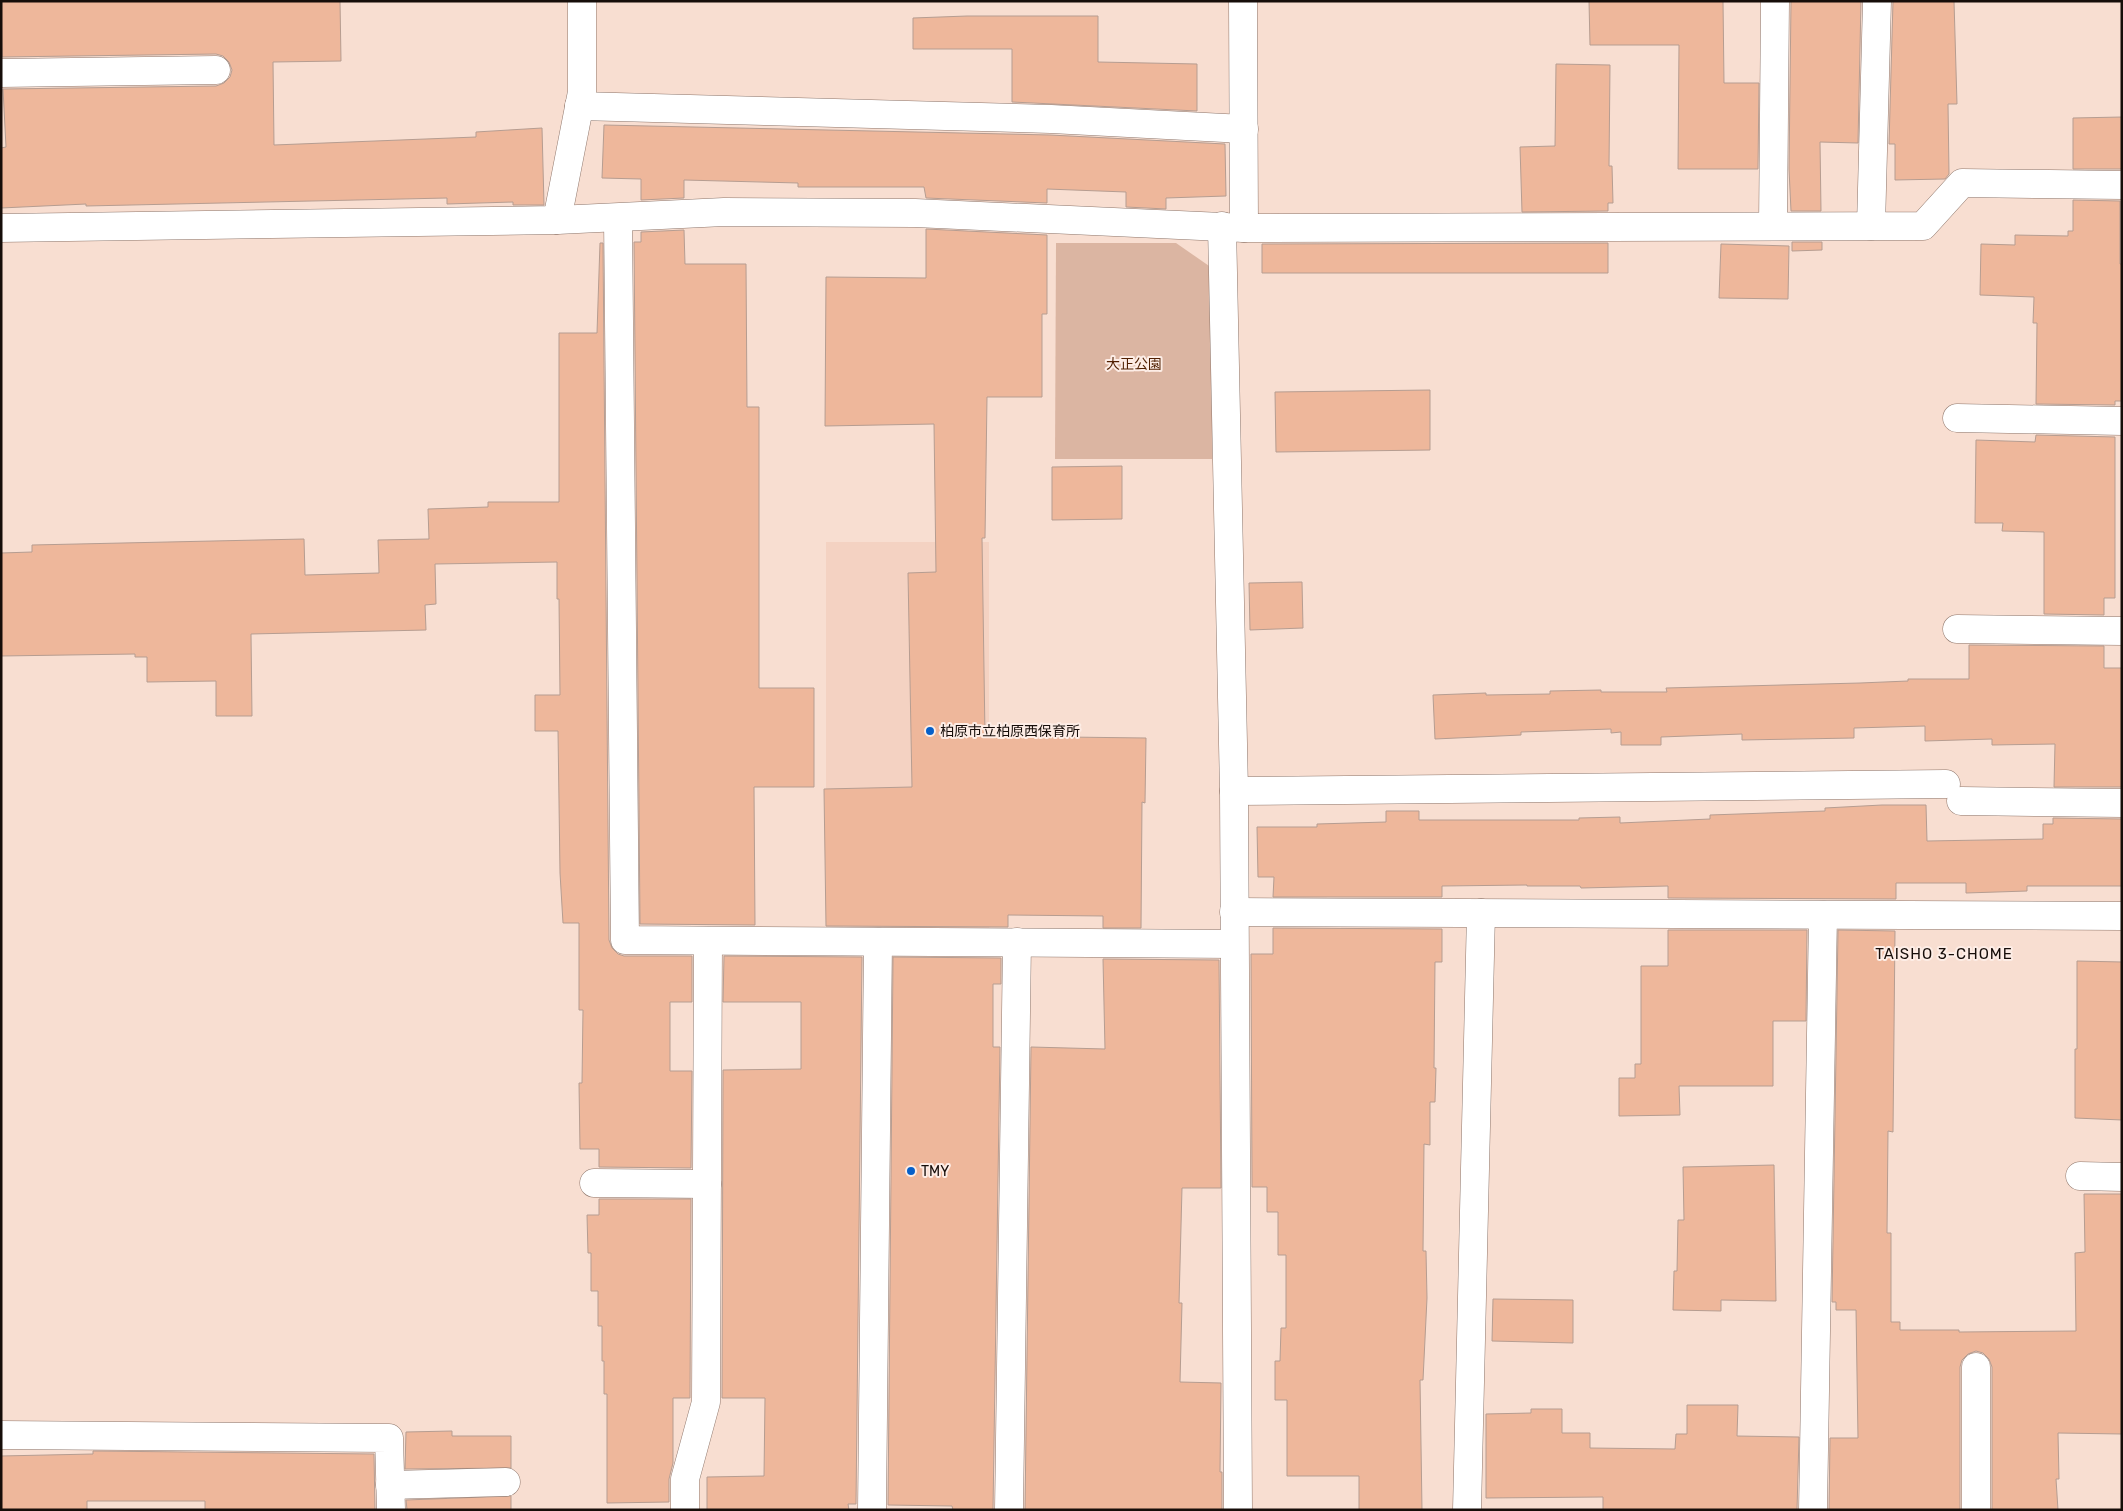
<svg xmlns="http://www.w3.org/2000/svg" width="2123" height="1511" viewBox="0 0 2123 1511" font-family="Rubik,'Noto Sans JP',sans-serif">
	<rect width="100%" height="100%" fill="#f8ded1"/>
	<rect fill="#f4d2c2" x="826" y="542" width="163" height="389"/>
	<polygon fill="#dbb5a2" points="1056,243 1176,243 1212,268 1212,459 1055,459"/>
	<g fill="#eeb79b" stroke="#b69d91">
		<polygon points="1,1 340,1 341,61 273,62 274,145 476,137 476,132 542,128 544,205 513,205 513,202 447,204 447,198 86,206 86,204 1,208 1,148 6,147 3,89 216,86 224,83 230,77 232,70 229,62 223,56 216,54 2,57"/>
		<polygon points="1589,1 1723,1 1724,83 1759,83 1758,169 1678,169 1679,45 1590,45"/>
		<polygon points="1791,1 1861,1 1858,143 1820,142 1821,211 1791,211 1789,169"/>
		<polygon points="1893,1 1954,1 1957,104 1948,104 1949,174 1945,179 1895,180 1895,144 1889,144"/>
		<polygon points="967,16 1098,16 1098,62 1197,64 1197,111 1012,102 1012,49 913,49 913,18"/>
		<polygon points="1556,64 1610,65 1609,166 1612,166 1613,203 1608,203 1608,211 1522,212 1520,147 1555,146"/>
		<polygon points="2122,117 2122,169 2073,169 2073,118"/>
		<polygon points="604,125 1050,135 1225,144 1226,196 1166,198 1166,209 1126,207 1126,192 1047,189 1047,203 926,198 924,187 798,187 798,183 684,180 684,198 641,200 641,179 602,178"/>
		<polygon points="2073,200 2120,201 2120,264 2122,264 2122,401 2115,401 2115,405 2036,404 2037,323 2033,323 2034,297 1980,295 1981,244 2015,245 2015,235 2068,236 2068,231 2073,231"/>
		<polygon points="926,229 1047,235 1047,314 1042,314 1042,397 987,397 985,538 982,538 985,736 1146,738 1145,803 1142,802 1141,928 1103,928 1103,916 1008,915 1008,927 826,926 824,789 912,787 908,573 936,572 934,424 825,426 826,277 926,278"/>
		<polygon points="684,230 685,264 746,264 747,407 759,407 759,688 814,688 814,787 754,787 755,925 640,924 634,242 641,242 641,232"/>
		<polygon points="1792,242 1822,242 1822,250 1792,251"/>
		<polygon points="600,243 603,243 609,940 612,948 618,954 624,956 692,956 692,1002 670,1002 670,1071 692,1071 691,1168 599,1167 599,1149 580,1149 579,1083 582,1083 583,1010 579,1010 579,923 563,923 560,873 558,731 535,731 535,695 560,695 559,599 557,599 557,562 435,564 436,604 425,605 426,630 251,634 252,716 216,716 216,681 147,682 147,657 135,657 135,654 1,656 1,553 32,552 32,545 304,539 305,575 379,573 378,540 429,539 428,509 488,507 488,502 559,502 559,333 597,333"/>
		<polygon points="1608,243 1608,273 1262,273 1262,244"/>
		<polygon points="1721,244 1789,246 1788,299 1719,298"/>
		<polygon points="1430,390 1430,450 1276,452 1275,392"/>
		<polygon points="2036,435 2115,437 2115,598 2104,598 2104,615 2044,614 2044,532 2002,531 2003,523 1975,523 1976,440 2035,442"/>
		<polygon points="1122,466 1122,519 1052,520 1052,467"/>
		<polygon points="1302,582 1303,628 1250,630 1249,583"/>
		<polygon points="1969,645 2104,646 2104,668 2122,668 2122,787 2054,787 2055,744 1992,745 1992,739 1925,741 1925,726 1854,728 1854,738 1742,740 1742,734 1661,737 1661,745 1621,745 1621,732 1611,733 1611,729 1521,732 1521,735 1435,739 1433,695 1486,693 1486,695 1550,694 1550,691 1601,690 1601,692 1667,692 1666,688 1860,683 1908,681 1908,679 1969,679"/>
		<polygon points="1882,805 1926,805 1927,841 2043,839 2043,824 2053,824 2053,818 2122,819 2122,886 2027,886 2027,891 1966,893 1966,883 1896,883 1896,899 1668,898 1668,886 1581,888 1580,886 1527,886 1527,885 1442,886 1442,897 1273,897 1274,877 1258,877 1257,827 1317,827 1317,824 1386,822 1386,811 1419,811 1419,820 1579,820 1579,818 1620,817 1620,823 1710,819 1710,815 1825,811 1825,808"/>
		<polygon points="1273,928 1442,929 1442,962 1435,962 1434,1068 1436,1068 1435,1102 1430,1102 1430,1145 1424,1144 1423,1251 1426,1251 1427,1298 1423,1380 1420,1380 1422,1510 1359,1510 1359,1476 1287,1476 1287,1400 1275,1400 1275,1361 1280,1361 1281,1328 1286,1328 1286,1255 1278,1255 1278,1212 1267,1212 1267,1187 1252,1187 1251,954 1273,954"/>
		<polygon points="1668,930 1807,930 1806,1021 1773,1021 1773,1086 1679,1086 1680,1115 1619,1116 1619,1078 1635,1078 1635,1064 1641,1064 1641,966 1668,966"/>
		<polygon points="1838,930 1895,931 1893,1132 1888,1131 1887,1233 1891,1233 1891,1322 1900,1322 1900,1330 1959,1330 1959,1332 2076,1331 2075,1253 2085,1252 2084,1194 2122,1194 2122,1434 2058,1433 2059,1479 2056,1479 2058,1510 1992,1510 1992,1367 1989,1359 1983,1353 1976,1351 1968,1354 1962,1360 1960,1367 1960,1510 1829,1510 1830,1438 1858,1438 1856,1310 1836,1310 1836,1302 1832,1302"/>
		<polygon points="724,956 862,957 856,1504 848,1504 849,1510 707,1510 707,1477 764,1476 765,1398 722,1398 723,1070 801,1069 801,1002 723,1002"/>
		<polygon points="893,957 1001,958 1001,984 993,984 993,1047 1000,1047 993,1510 953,1510 952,1506 888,1505"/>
		<polygon points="1103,959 1219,960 1221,1188 1182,1188 1179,1303 1182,1303 1180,1382 1221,1383 1220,1472 1222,1472 1222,1510 1025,1510 1031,1047 1105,1049"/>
		<polygon points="2077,961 2122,962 2122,1120 2075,1118 2075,1049 2077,1049"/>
		<polygon points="1774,1165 1776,1301 1721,1300 1721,1311 1673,1310 1674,1271 1677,1271 1678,1220 1684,1220 1683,1167"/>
		<polygon points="599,1199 691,1199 690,1398 673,1398 673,1463 669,1479 669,1502 607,1503 607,1394 604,1394 604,1361 602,1361 602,1326 598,1326 598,1291 591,1291 591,1253 588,1253 587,1215 599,1215"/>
		<polygon points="1493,1299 1573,1300 1573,1343 1492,1341"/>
		<polygon points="1687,1405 1738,1405 1737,1436 1799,1437 1797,1510 1603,1510 1603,1497 1486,1498 1486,1414 1531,1413 1531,1409 1562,1409 1562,1433 1590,1433 1590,1448 1675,1449 1676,1434 1687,1434"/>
		<polygon points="452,1431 452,1436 511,1436 511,1468 405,1469 406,1432"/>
		<polygon points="93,1451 374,1454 375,1510 205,1510 205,1501 87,1501 87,1510 1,1510 1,1456 93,1454"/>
		<polygon points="511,1496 511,1510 407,1510 406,1500"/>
	</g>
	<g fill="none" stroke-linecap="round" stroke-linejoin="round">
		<defs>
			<g id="minor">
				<polyline points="1243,1 1244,228"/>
				<polyline points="1,73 216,70"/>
				<polyline points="579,106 1051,119 1244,129"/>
				<polyline points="618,218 625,940 1234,944"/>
				<polyline points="557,220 582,92 582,1"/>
				<polyline points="1222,226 1234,791 1238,1510"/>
				<polyline points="1773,226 1775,1"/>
				<polyline points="1871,226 1877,1"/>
				<polyline points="1,228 557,220 724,212 915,213 1244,228 1923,226 1962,183 2122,185"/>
				<polyline points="1957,418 2122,421"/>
				<polyline points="1957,629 2122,631"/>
				<polyline points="1234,791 1946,784"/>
				<polyline points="1961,801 2122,803"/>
				<polyline points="1234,912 2122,916"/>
				<polyline points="2080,1176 2122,1177"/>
				<polyline points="594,1183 707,1184"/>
				<polyline points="1976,1367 1976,1510"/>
				<polyline points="1,1435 389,1438 391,1510"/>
				<polyline points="390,1485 506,1482"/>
				<polyline points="685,1510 685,1479 706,1402 708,941"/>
				<polyline points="872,1510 878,942"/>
				<polyline points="1009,1510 1017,942"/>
				<polyline points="1467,1510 1481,913"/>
				<polyline points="1813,1510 1823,915"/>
			</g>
		</defs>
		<use href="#minor" stroke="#8e766b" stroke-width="29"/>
		<use href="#minor" stroke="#fff" stroke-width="28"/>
	</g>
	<g fill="#0660c9" stroke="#fdede6" stroke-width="2">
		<circle cx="930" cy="731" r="5"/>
		<circle cx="911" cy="1171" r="5"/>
	</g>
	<g text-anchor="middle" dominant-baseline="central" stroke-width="4" stroke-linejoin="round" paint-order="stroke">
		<g font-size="14" fill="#501f01" stroke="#fdede6">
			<text x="1134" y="364">大正公園</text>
		</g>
		<g font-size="14" fill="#160d09" stroke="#fdede6" text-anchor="start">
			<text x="940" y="731">柏原市立柏原西保育所</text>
			<text x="921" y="1171">TMY</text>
		</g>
		<g font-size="15" letter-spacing="1" fill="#160d09" stroke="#fdede6">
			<text x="1944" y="954">TAISHO 3-CHOME</text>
		</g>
	</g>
	<rect width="2123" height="1511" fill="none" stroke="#160d09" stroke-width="5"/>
</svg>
